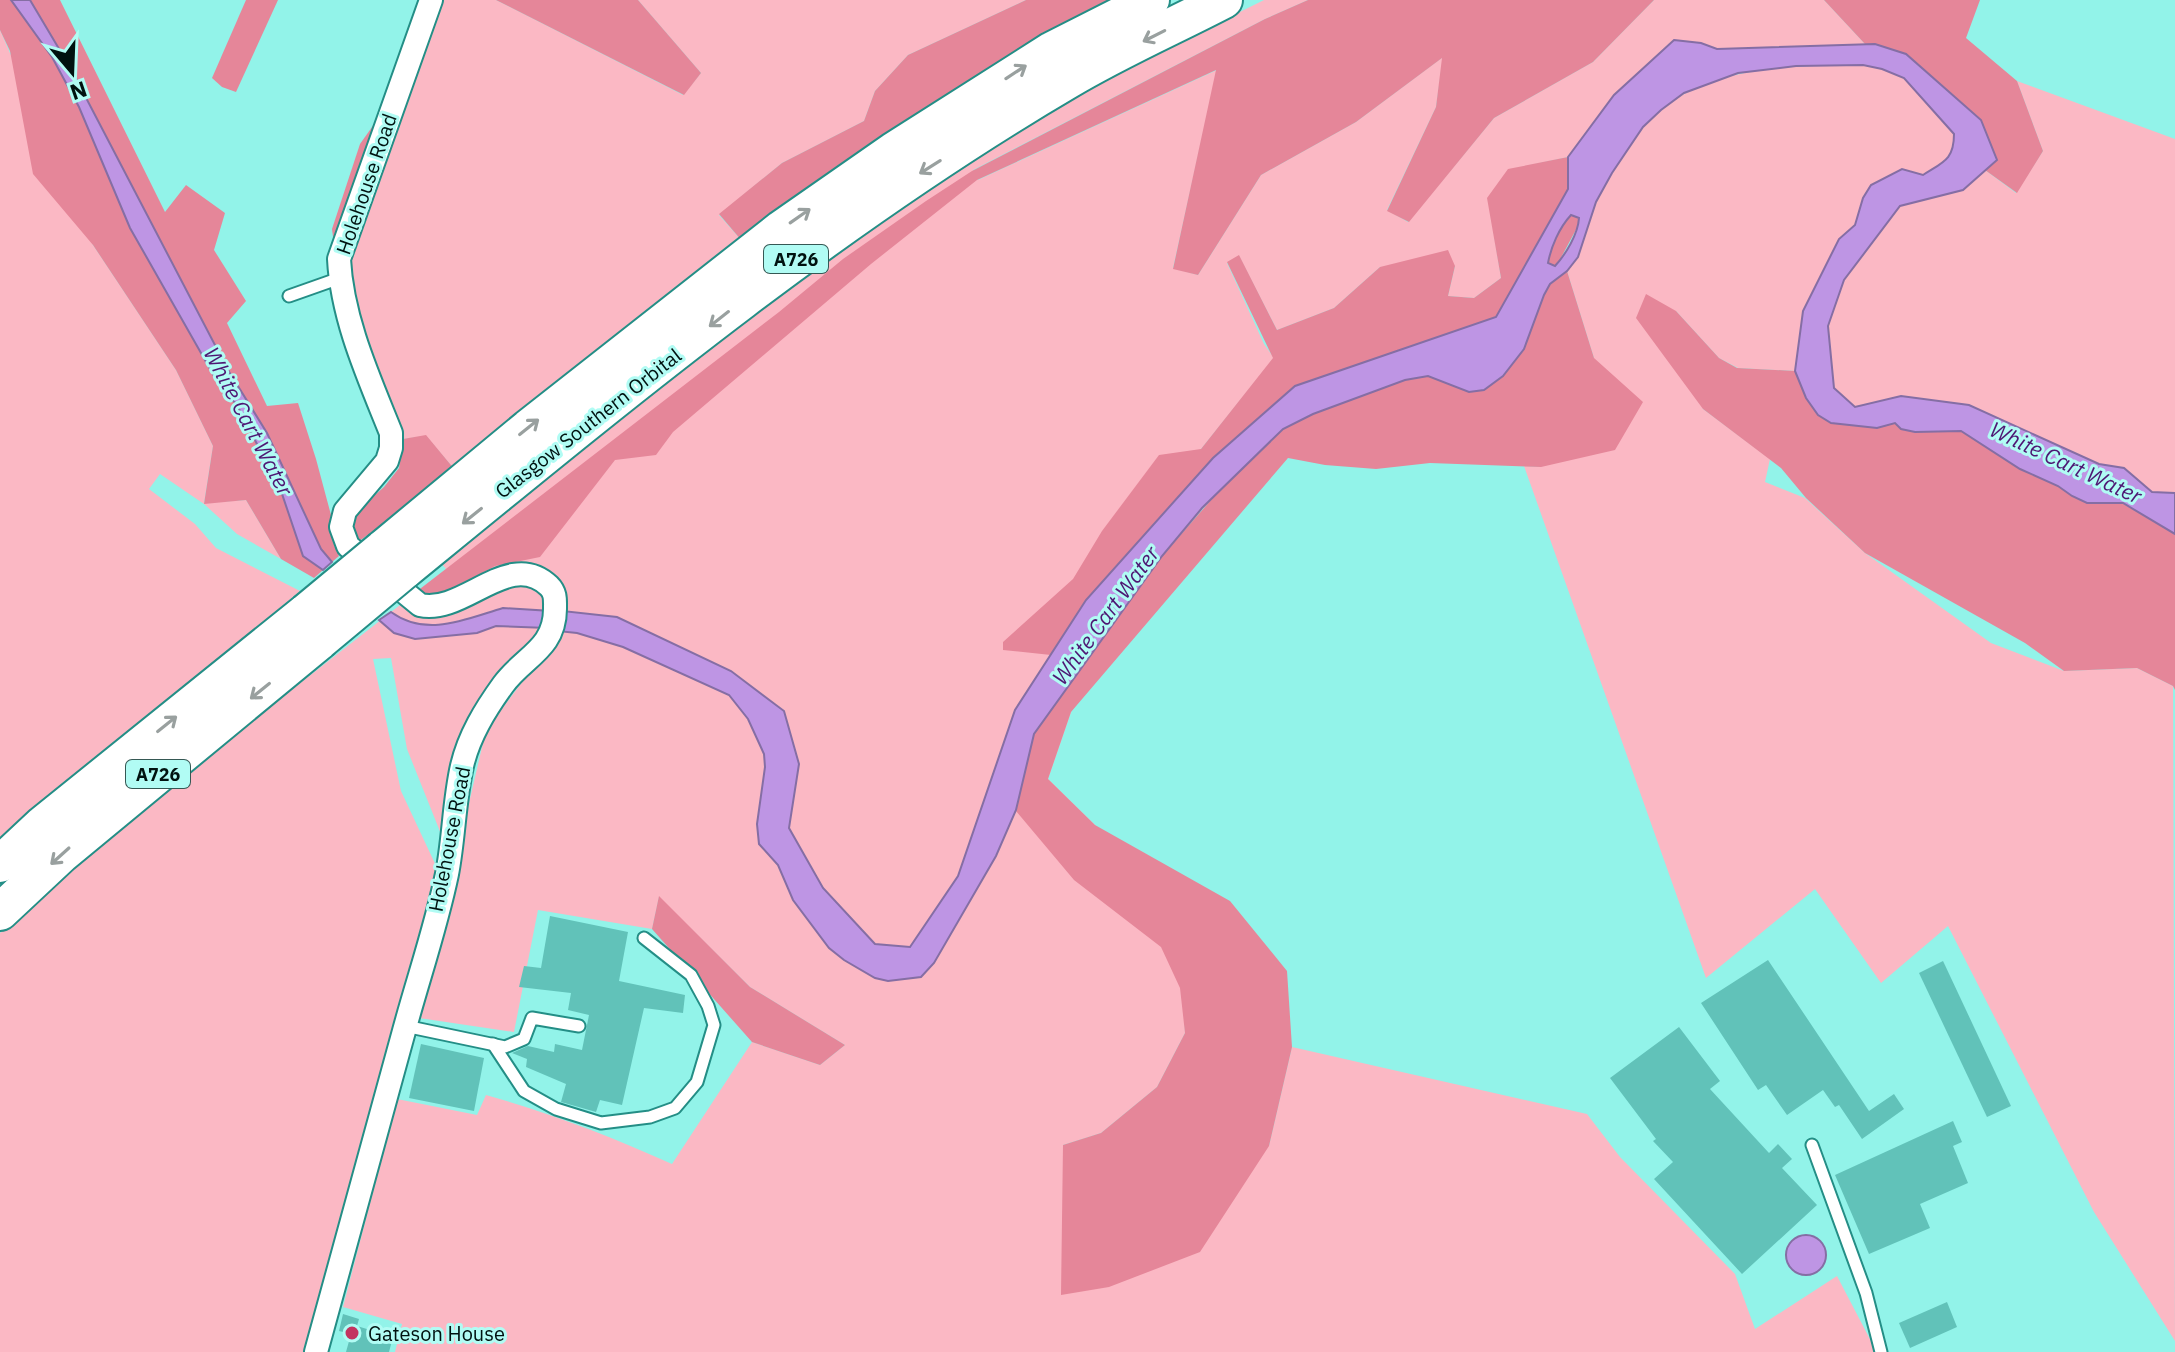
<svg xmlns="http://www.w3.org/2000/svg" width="2175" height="1352" viewBox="0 0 2175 1352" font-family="'IBM Plex Sans',sans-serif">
	<rect width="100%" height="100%" fill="#92f3e9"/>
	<g fill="#fbb8c4">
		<polygon points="438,0 496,0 683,95 701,73 638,0 1026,0 908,55 875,91 864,121 782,163 719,215 742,241 455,470 426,436 403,439 347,287 347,263"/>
		<path d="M1264,0h44l-43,19 -292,151 5,10 239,-110 -44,198 25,7 63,-100 95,-53 87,-65 -7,50 -49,103 21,12 86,-104 99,-56 61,-62h170l41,44 -148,5 -16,-6 -87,52 -46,62 -60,13 -20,28 13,80 -27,20 -26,-2 7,-30 -75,1 -46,41 -57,22 -38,-74 -12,7 37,81 10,14 -73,91 -130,263 -23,67 47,46 86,108 4,100 -28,54 -56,46 -38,12 206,1 23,-99 295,67 33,43 115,117 20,55 82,-53 36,69 1,7h-1479l7,-28 -59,-17 54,-208 80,16 9,-20c64,18 124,41 186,69l80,-122 68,23 25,-20 -95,-58 -91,-90 -7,32 -114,-19 -24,122 -95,-14 67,-288 67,-89 -22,3 -31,25 -38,68 -21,97 -34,-85 -16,-91 -18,1 28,132 37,79 -67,261 -64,221h-307v-419l179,-155 267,-209 -5,-6 286,-231 180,-136 182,-109z"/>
		<polygon points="0,30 93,245 176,370 213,446 204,503 246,500 281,559 237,534 204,504 160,474 149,489 195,524 216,548 300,591 0,844"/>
		<path d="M1863,65l19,4 22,9 50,55c0,27 -11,29 -31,42l-21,-5 -39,28 -8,27 -16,14 -36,72 -8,60 -57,-3 -19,-10 -43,-47 27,98 67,50 -5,23 40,16 60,55 126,90 73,28 73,-3 36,18 2,655 -81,-129 -146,-286 -67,57 -66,-94 -109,89 -182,-512 17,1 53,-109 -27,-87c18,-23 18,-48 31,-73 11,-21 31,-54 46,-72 55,-62 143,-60 219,-61z"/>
		<polygon points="2017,81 2175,139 2175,493 2152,492 2124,468 2100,464 1901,396 1855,407 1834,388 1828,326 1844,280 1900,205 1963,190 1985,170 2016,193 2043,151"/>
	</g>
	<g fill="#e58699">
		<polygon points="0,0 11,0 52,57 79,107 130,228 226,397 236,402 281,491 303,556 323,570 314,578 281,559 246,500 204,504 213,446 176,370 93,245 33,174 10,51 0,30"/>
		<polygon points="30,0 60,0 165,212 186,185 225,213 214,250 246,301 227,323 267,406 298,403 316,459 331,515 334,545 339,556 332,562 321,549 267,433 228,370 71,69"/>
		<polygon points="246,0 278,0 236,92 222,87 212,78"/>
		<polygon points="496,0 638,0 701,73 684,95"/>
		<polygon points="1026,0 1112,0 742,241 719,214 782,163 864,121 875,91 908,55"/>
		<polygon points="1308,0 1654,0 1593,62 1494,118 1409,222 1387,211 1436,107 1442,58 1356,122 1261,175 1198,275 1173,269 1216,70 977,180 871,264 673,432 656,455 615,460 540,557 495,566 436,599 416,592 779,312 843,259 926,201 972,171 1265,19"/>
		<polygon points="1824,0 1980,0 1966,38 2017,81 2043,151 2017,193 1985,170 1997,160 1875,44 1865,44"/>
		<polygon points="377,120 334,244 332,229 360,144"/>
		<polygon points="1568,157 1568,189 1496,317 1295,386 1213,458 1086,600 1051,655 1003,650 1003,642 1073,579 1102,531 1159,455 1201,449 1273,358 1227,262 1239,255 1277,330 1334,308 1380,267 1448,250 1455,266 1448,296 1474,298 1501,278 1487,198 1508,169"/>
		<path d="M1571,215l8,2 -1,9 -22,41 -9,-4c4,-17 12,-35 24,-48z"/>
		<polygon points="1567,271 1594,358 1643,402 1615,450 1541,467 1430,463 1376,469 1325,465 1288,458 1071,712 1048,779 1095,825 1230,901 1287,971 1292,1047 1269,1146 1200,1252 1109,1287 1061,1295 1063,1145 1101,1133 1157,1087 1185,1033 1180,988 1161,947 1074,880 1016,811 1034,734 1162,556 1225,484 1283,429 1313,414 1405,380 1428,376 1469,392 1484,390 1503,376 1524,349 1544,295 1550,284"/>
		<polygon points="1646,294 1676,311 1719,358 1737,368 1795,371 1806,398 1818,415 1877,428 1895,423 1915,432 1961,431 2020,469 2058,486 2072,496 2087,503 2122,503 2175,534 2175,690 2173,686 2137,668 2064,671 2025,643 1865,553 1806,498 1781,468 1703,409 1636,318"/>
		<polygon points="426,435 455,470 354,545 351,525 357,511 384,487 399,468 403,439"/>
		<polygon points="659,896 750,987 845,1045 820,1065 752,1042 652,929"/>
	</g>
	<g fill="#be95e4" stroke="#856ea4" stroke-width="2" fill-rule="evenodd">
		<polygon points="11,0 30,0 71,69 228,370 267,433 321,549 332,562 323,570 303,556 281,491 236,403 226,397 130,228 79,107 52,57"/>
		<path d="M1674,40l27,3 16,6 158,-5 31,10 75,66 16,40 -34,30 -63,16 -56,74 -16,46 6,62 21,19 46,-11 68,9 130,59 25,4 28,24 23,1v41l-52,-31h-36l-15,-7 -14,-10 -38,-17 -59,-38 -46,1 -14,-3 -6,-6 -18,5 -46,-5 -13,-8 -12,-17 -11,-27 8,-60 36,-72 16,-14 8,-27 8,-13 31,-16 21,6c20,-13 31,-15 31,-41l-50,-56 -22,-9 -19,-4 -67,1 -58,7 -54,20 -23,17 -18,17 -31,46 -16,29 -18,55 -11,14 -17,13 -6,11 -20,54 -21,27 -19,14 -15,2 -41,-16 -23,4 -92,34 -30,15 -81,79 -40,48 -128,178 -18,76 -20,46 -62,107 -13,14 -33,4 -13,-3 -31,-18 -15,-12 -36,-48 -15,-35 -19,-21 -2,-20 8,-57 -1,-13 -16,-35 -19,-24 -106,-48 -46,-14 -20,-2 6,-20 54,6 114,54 53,40 15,53 -10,64 34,60 52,56 35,3 48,-71 57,-166 71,-110 127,-142 82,-72 201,-69 72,-128v-32l46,-62zM1571,215l8,3c-1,16 -13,36 -24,48l-7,-3c3,-16 11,-35 23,-48z"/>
		<path d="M503,608l48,3 -4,17 -51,-2 -19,7 -62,6 -21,-6 -15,-13 12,-8c36,26 75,7 112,-4z"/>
		<circle cx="1806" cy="1255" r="20"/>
	</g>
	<g fill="#61c2b9">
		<polygon points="550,916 628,932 619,981 685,995 683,1013 644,1008 622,1105 600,1100 596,1112 561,1102 566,1084 526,1067 527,1059 512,1053 528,1046 554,1052 555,1044 582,1050 589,1015 568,1010 571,993 519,987 524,966 541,968"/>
		<polygon points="1768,960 1869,1111 1894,1094 1904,1109 1862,1139 1839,1105 1835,1107 1823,1090 1787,1115 1766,1085 1758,1090 1701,1003"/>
		<polygon points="1943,961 2011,1106 1987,1117 1919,973"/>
		<polygon points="1679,1027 1720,1081 1710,1089 1769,1153 1778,1144 1792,1159 1782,1168 1817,1205 1742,1274 1654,1179 1673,1162 1653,1141 1656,1139 1610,1078"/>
		<polygon points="421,1044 484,1058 474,1111 409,1098"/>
		<polygon points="1953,1121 1962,1142 1953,1146 1968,1183 1920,1204 1930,1228 1869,1254 1835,1175"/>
		<polygon points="1947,1302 1957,1327 1910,1348 1899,1323"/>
		<polygon points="343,1314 359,1319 357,1326 393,1337 389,1352 346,1352 351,1334 339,1331"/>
	</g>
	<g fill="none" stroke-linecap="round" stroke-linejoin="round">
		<defs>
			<g id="service">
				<polyline points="289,296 340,278"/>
				<polyline points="405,1026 505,1047 524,1039 532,1018 579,1026"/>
				<polyline points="493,1044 524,1091 556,1109 601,1123 650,1117 675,1108 697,1082 714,1025 708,1006 691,975 644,938"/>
				<polyline points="1812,1145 1866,1293 1881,1352"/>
			</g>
			<path id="minor" d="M316,1352c29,-107 58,-214 88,-321 14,-52 32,-104 43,-157 7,-36 7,-73 15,-108 7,-30 23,-56 41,-81 20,-28 52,-36 52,-76 0,-9 1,-16 -6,-23 -40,-38 -85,29 -129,19l-72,-59 -7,-19 4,-16 42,-50 4,-13v-15c-22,-55 -49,-114 -52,-174l92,-259"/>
			<g id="trunk">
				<polyline points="382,549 528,428 781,229 893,151 1052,50 1151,0"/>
				<path d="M404,571c213,-174 426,-351 663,-490 50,-30 105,-54 157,-81"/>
				<polyline points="0,864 43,824 306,612"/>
				<polyline points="0,912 62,854 320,641"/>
			</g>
		</defs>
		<use href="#service" stroke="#248e86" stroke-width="15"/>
		<use href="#minor" stroke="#248e86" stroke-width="26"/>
		<use href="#trunk" stroke="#248e86" stroke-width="40"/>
		<use href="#service" stroke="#fff" stroke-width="11"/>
		<use href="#minor" stroke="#fff" stroke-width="22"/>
		<use href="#trunk" stroke="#fff" stroke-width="36"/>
		<defs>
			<g id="trunk-bridge">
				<polyline points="306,612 382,549"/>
				<polyline points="320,641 404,571"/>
			</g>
		</defs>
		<use href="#trunk-bridge" stroke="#248e86" stroke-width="40" stroke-linecap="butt"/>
		<use href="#trunk-bridge" stroke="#fff" stroke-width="36"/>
	</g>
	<defs><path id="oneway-shaft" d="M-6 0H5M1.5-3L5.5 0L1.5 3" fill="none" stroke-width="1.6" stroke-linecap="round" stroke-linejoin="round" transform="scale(2)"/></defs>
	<g stroke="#99a09f">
		<use href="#oneway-shaft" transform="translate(1154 36) rotate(153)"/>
		<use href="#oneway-shaft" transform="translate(1016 72) rotate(-33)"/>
		<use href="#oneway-shaft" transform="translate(930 167) rotate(148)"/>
		<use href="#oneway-shaft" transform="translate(800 216) rotate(-35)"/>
		<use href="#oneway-shaft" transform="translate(719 319) rotate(142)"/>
		<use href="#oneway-shaft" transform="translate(529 427) rotate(-39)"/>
		<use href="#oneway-shaft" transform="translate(472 516) rotate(141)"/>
		<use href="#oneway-shaft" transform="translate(260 691) rotate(141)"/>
		<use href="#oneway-shaft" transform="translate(167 724) rotate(-39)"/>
		<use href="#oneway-shaft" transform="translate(60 856) rotate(138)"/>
	</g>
	<circle fill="#c33460" stroke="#b1fcf4" stroke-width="3" cx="352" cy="1333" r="8"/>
	<g text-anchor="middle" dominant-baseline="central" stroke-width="6" stroke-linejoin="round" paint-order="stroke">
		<g fill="#b1fcf4" stroke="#355854" stroke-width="2">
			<rect x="764" y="245" width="64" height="28" rx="6"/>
			<rect x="126" y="760" width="64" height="28" rx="6"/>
		</g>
		<g font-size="18" font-weight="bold" fill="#001210">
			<text x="796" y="259">A726</text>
			<text x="158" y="774">A726</text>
		</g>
		<g font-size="20" fill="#001210" stroke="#b1fcf4">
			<text transform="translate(366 184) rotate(-71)">Holehouse Road</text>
			<text transform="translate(588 423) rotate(-38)">Glasgow Southern Orbital</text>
			<text transform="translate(449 839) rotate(-79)">Holehouse Road</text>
		</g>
		<g font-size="20" fill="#001210" stroke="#b1fcf4" text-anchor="start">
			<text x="368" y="1333">Gateson House</text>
		</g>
		<g font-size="22" font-style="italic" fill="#4e1773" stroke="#b1fcf4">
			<text transform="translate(249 421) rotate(62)">White Cart Water</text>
			<text transform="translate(2066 462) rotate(25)">White Cart Water</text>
			<text transform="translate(1105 615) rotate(-54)">White Cart Water</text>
		</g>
	</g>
	<g transform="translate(72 72) rotate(161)" stroke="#b1fcf4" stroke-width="6" paint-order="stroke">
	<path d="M0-6L14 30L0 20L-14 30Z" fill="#001210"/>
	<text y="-12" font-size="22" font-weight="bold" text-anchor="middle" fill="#001210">N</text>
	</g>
</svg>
